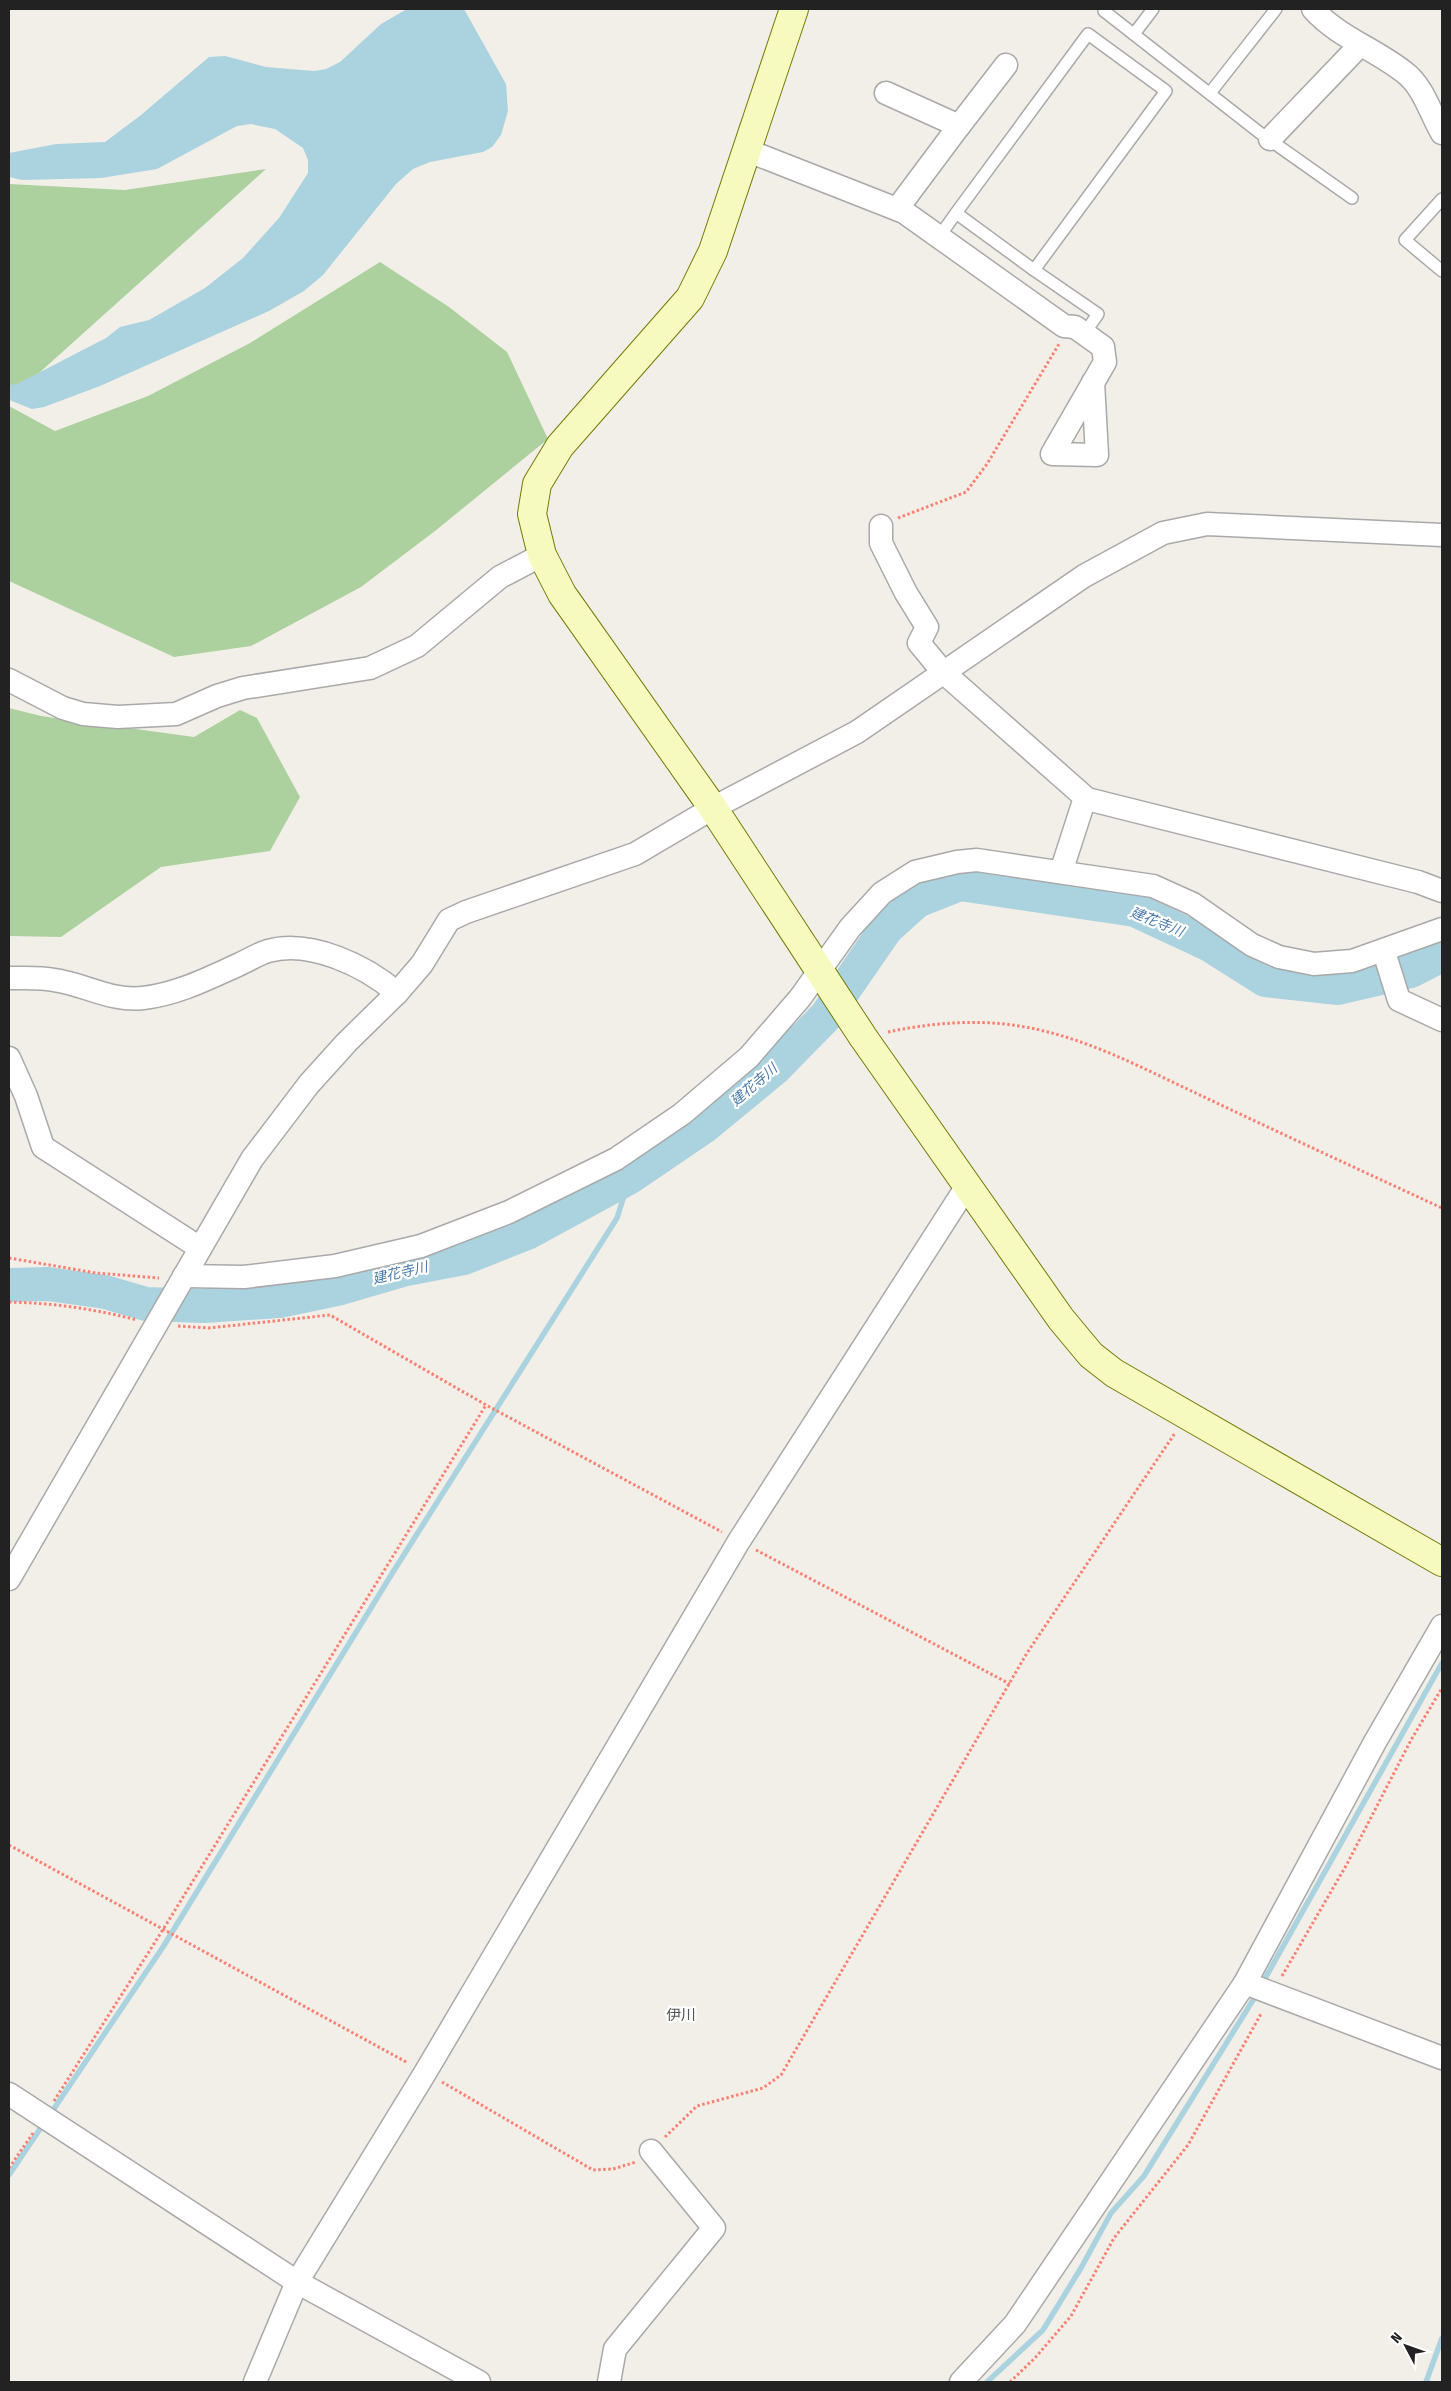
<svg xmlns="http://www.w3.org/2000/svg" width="1451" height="2391" viewBox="0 0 1451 2391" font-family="'Fira Sans Condensed','Noto Sans JP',sans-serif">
	<rect width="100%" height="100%" fill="#f2efe9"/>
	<g fill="#add19e">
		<polygon points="266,169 9,400 9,184 125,190"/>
		<polygon points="380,262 449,307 507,352 548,439 435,531 361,587 251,646 174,657 9,581 9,406 55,431 148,396 250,343"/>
		<polygon points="9,708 41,716 194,737 240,710 257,718 300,797 270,851 161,867 61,937 9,936"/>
	</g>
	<polygon fill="#aad3df" points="407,9 464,9 506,84 508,111 501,135 492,147 483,152 430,162 413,169 396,184 323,275 304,291 269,311 100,386 44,407 32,409 9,400 9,385 17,384 106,338 120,327 149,320 205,288 243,258 279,218 308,173 308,160 303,148 275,129 251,124 237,126 157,169 101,178 22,180 9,177 9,153 56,144 105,142 141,115 209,57 225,56 266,67 314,71 326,69 340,62 381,24"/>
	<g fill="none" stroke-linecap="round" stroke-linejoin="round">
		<g stroke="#aad3df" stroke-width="5.5">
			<polyline points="1262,1984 1442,1663"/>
			<polyline points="49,2116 163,1947 393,1572 617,1218 630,1177"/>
			<polyline points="9,2175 44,2123"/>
			<polyline points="987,2382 1043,2330 1081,2268 1111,2213 1144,2176 1258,1992"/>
			<polyline points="1426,2382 1442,2338"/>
		</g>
		<polyline stroke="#aad3df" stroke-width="34" points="9,1285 48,1284 105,1292 146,1304 204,1306 279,1301 341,1288 406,1269 464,1258 527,1233 630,1177 705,1126 774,1069 826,1016 886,929 917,901 960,884 1135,910 1208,944 1265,980 1338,988 1411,971 1442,955"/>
		<defs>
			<g id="lane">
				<polyline points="1106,9 1104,11 1260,133 1352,198"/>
				<polyline points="1134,34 1153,9"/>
				<polyline points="1210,93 1276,9"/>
				<polyline points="1442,199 1405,240 1442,271"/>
				<polyline points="939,237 956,213 1088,34 1166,91 1034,270 956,213"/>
				<polyline points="1034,270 1098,314 1084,334"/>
			</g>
			<g id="street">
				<path d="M1313,9c25,28 62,40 91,63 20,15 26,41 38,61"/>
				<polyline points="886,93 959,126 897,209"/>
				<polyline points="959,126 1006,65"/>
				<polyline points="1270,139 1360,45"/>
				<polyline points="746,150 904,212 1064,326 1075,327 1103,347 1105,362 1052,454 1097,455 1093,382"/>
				<polyline points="881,526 881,543 906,593 927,627 919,643 943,672 1087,799 1418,882 1442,891"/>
				<polyline points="9,680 63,708 83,714 118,717 176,714 217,696 243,688 370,668 417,646 500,577 542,555"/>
				<polyline points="1061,872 1083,804 1087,799"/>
				<polyline points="1384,952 1399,1000 1442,1020"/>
				<path d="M9,978c15,0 31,-1 45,2 30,4 58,22 89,18 35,-4 66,-20 97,-34 9,-4 18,-10 28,-13 42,-12 98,15 129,42"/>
				<polyline points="9,1058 26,1096 43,1147 200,1248"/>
				<polyline points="184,1276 244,1277 335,1266 421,1246 509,1212 616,1159 682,1114 749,1057 800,998 850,928 882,893 915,872 957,862 977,860 1153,886 1193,904 1252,945 1279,957 1314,964 1352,961 1442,929"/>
				<polyline points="9,1579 252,1159 309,1084 347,1042 397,993 422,964 449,920 466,912 635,854 713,808 857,732 1084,576 1163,533 1207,524 1442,535"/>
				<polyline points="1245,1983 1442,2058"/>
				<polyline points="9,2094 297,2282 479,2382"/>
				<polyline points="255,2382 297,2282 425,2073 739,1541 967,1186"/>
				<polyline points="609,2382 615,2349 714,2228 651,2151"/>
				<polyline points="961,2382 1015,2324 1245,1983 1375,1742 1442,1626"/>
			</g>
			<polyline id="secondary" points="794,9 713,251 690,298 560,446 537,484 532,514 542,555 562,594 713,808 863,1037 1061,1319 1091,1355 1114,1373 1442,1562"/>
		</defs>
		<use href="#lane" stroke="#a9a9a9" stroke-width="14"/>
		<use href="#street" stroke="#a9a9a9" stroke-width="25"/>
		<use href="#secondary" stroke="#707d05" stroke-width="30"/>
		<g stroke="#fa8072" stroke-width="3" stroke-dasharray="2.5 2.5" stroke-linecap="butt">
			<polyline points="898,518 966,492 987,464 1059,344"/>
			<path d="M888,1032c42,-9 89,-13 131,-6 65,10 125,43 183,70 80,38 160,75 240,112"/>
			<polyline points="9,1258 96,1273 159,1278"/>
			<path d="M9,1302c44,1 86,7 128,18"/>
			<polyline points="178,1326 209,1328 330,1315 486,1405 722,1532"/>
			<polyline points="756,1550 1010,1684"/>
			<polyline points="9,1845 408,2063"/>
			<polyline points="1282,1976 1347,1864 1411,1740 1442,1688"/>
			<polyline points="442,2082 593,2170 613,2169 636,2162"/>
			<polyline points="54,2101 164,1928 486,1405"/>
			<polyline points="665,2137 697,2106 763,2088 781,2075 1027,1653 1175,1433"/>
			<polyline points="9,2168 33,2133"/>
			<polyline points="1010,2382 1035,2358 1071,2316 1114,2238 1188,2145 1262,2012"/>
		</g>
		<use href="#lane" stroke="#fff" stroke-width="11"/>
		<use href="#street" stroke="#fff" stroke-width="22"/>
		<use href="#secondary" stroke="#f7fabf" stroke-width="28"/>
	</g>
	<g text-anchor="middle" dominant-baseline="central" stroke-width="4.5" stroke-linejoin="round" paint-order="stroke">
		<g font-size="14" font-style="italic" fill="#4a7aab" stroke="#fff">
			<text transform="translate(1157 922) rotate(22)">建花寺川</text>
			<text transform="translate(754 1085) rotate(-41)">建花寺川</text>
			<text transform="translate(400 1273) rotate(-13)">建花寺川</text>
		</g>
		<g font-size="15" fill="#555" stroke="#fff">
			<text x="681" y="2015">伊川</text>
		</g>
	</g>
	<rect width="1451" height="2391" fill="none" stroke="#222222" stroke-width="20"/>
	<g transform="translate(1406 2346) rotate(311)" stroke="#ffffff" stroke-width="4" paint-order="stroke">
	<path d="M0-4L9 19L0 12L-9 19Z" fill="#222222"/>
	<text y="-8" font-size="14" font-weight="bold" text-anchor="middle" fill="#222222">N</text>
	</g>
</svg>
